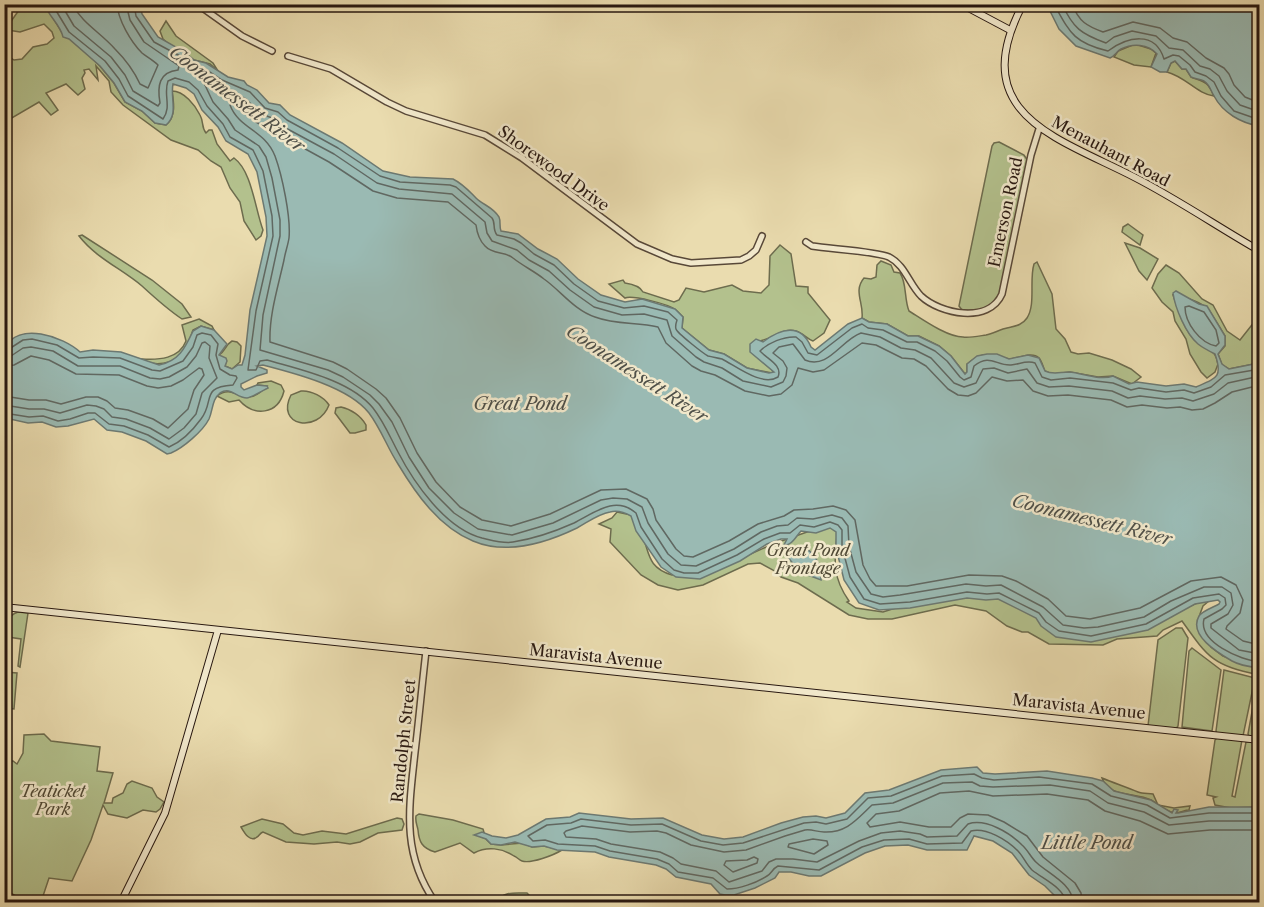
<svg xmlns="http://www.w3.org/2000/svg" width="1264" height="907" viewBox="0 0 1264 907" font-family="'Libre Caslon Text',serif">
	<rect width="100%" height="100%" fill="#eadcaf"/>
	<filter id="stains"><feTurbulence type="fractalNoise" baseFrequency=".00333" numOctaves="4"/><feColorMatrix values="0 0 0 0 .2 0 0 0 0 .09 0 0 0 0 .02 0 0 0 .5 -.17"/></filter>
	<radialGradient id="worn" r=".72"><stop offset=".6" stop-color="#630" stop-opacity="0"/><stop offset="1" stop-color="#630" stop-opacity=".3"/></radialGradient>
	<g fill="#b3c18d" stroke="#6d6c4e" stroke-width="1.5">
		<path d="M35,5h10l18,29 18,13 19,19 14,17 11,19 17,9 13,12 11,2c10,-8 8,-22 6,-34 12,0 23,14 28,24 4,7 1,12 6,18l3,-3h3l5,14 13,17 4,-3c18,13 21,51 29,72l-2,6 -5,4 -12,-19 -4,-19 -10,-14 -9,-21 -10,-6 -13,-11 -27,-10 -48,-35 -12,-13 -2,-11 -13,-15 2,14 -9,-11 -5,1 1,3 -3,5 3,11 -7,6 -12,-11 -20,9 12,17 -7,5 -12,-13 -34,20v-50l6,-9 -6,-8 -1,-5 1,4 9,6 8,-1 11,-12 14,-3 7,-6 -2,-6 -8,-8 -24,8 -12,-2 -1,-3 12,-17z"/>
		<polygon points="166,21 176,36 213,63 218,71 210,64 194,60 183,51 170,45 163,39 160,31"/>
		<polygon points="1135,44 1151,49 1156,53 1151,67 1134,65 1114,57 1118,51"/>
		<path d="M1175,61l7,8h4l5,8c13,5 17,4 23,19 -17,-2 -28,-19 -47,-24l4,-9z"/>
		<path d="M999,142l25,13 4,6 -28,132c-11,17 -19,18 -38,17l-3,-4 33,-160 2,-3z"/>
		<polygon points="1128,224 1143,235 1140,245 1122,232 1123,227"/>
		<path d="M82,235l70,45 30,24 9,13 -9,2c-15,-10 -27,-21 -40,-33 -20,-17 -46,-28 -63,-50z"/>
		<polygon points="1125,243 1140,248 1158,259 1147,280 1139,271"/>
		<path d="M780,245l11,9 5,32 12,1v6l22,27 -6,13 -11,8c-6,-2 -10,-8 -17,-10 -14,-4 -26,10 -38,10l-4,13 19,17 -1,2 -25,-5 -23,-14 -15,-4 -27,-22 1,-11c-3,-3 -5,-5 -7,-7 -7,-6 -44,-15 -51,-12l-16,-14 14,-4 2,3c7,1 15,3 18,9l31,10 5,-2 7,-12 18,4 28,-7 11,6 18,2 8,-8 1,-29z"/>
		<path d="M881,261l10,4 3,7 6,1c7,10 4,26 9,38 13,8 38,26 54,26 6,1 16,-1 23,-2 6,-1 11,-4 17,-6 9,-3 18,-2 24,-11 9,-14 2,-38 7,-54l3,-2 15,32 4,35 9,10 6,13 7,2 11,-1 23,7 19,9 10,8 -9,7 -19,-8 -15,1 -28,-5 -18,2 -7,-3c-2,-4 -3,-10 -6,-13 -7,-7 -20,0 -28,1 -9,0 -14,-6 -28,-4 -6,1 -11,5 -16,9v8l-2,2 -14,-18 -12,-10 -20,-10h-11l-21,-12 -18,-2 -7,-4c2,-15 -9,-27 2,-40l7,1 5,-2 1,-12z"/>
		<path d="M1166,265l13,8 23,26 11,6 14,26 13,9 15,-19 4,2v40l-30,6 -7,-4 -4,-11 7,-8v-10l-16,-26c-8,-8 -24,-13 -36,-15 5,14 10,32 20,43 5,7 19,11 22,17 2,3 2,6 3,9l-3,8 -8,6 -6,-6 -11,-18 -4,-15 -11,-18 -2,-9 -11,-10 -10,-14 6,-14z"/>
		<path d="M199,319l13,7 2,4 -13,-4 -8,4c-2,5 -3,10 -5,14 -8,19 -28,23 -45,17l-1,-2c17,1 37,0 44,-18l-4,-16z"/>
		<path d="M232,341l5,1 4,4 -1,16 -8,7 -7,-3 1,-4 -7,-7c6,-3 6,-10 13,-14z"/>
		<path d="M271,381l10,4 3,6c-6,24 -30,26 -45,9l-10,2 -12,-6c19,-15 26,16 50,-10l-10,-1 1,-2z"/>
		<path d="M301,391c10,-1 23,6 28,14 -11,29 -54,21 -38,-10z"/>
		<path d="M341,407c10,2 20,9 25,18v5l-11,3h-5l-15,-20 1,-5z"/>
		<path d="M617,512l14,3c4,6 8,11 10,17 9,20 5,35 31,43l74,-19 27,-12 34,-12 31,-6c-3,31 -8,48 11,75l-2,1 9,6 27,4 22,-7 57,-10 47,3 148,22 59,-25 -13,11 -3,8 11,33 12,9 36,12v7c-46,-10 -50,-16 -77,-54l-19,9 -6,6 -40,3 -14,6 -54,-1 -21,-12h-6l-15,-6 -21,-15 -31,-6 -63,14h-24l-19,-4 -51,-32 -17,-6 -8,-7 -13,-7 -12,1 -45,21 -25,5 -20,-5 -17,-10 -31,-33 1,-13 -12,-5 13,-6z"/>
		<path d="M18,612l10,1 -8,54 -2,-1 3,-27 -13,-2c-6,-9 0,-22 10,-25z"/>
		<polygon points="1176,628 1182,628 1188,638 1178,726 1176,729 1148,726 1158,640"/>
		<polygon points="1192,648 1221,670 1212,731 1182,727 1189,651"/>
		<polygon points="1224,670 1255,678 1243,736 1217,733 1216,731"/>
		<polygon points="5,672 17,673 14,709 6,708"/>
		<polygon points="1259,680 1259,737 1249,736 1248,734 1257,684"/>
		<polygon points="44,734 51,741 100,747 97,771 113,773 104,803 112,803 113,798 123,793 127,784 132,781 152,788 157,797 164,802 160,809 156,812 143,810 127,818 108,814 103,805 91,840 72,881 49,878 41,902 27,902 5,890 5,860 7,855 4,854 5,761 13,761 17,764 23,753 24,735"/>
		<polygon points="1218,737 1242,740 1232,796 1235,797 1246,742 1259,742 1259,807 1231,808 1215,805 1213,798 1216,797 1207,795 1215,740"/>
		<path d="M1102,778c12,5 24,9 36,14 5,2 11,1 15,2l5,11 16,3 16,-2 -1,4c-6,0 -11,5 -18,2 -7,-2 -13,-8 -20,-12 -16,-8 -42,-2 -49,-22z"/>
		<path d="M419,814l34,6 30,9 3,10 5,5 10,1 22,-2 9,4 12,-1 18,4c-8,5 -31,14 -40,11 -3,-1 -5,-4 -8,-5 -12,-8 -27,-10 -40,-3l-14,-10 -25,9c-13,-4 -16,-10 -17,-22 -1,-6 -3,-8 -2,-14z"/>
		<path d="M397,818l5,1 2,5 -2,6 -24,3 -18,9 -10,2 -13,-2 -23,2 -28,-2 -23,-10c-3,1 -4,4 -6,5 -7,6 -13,-5 -16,-10l21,-8 21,5 11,9 9,2 19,-4 24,3z"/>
		<path d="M527,893l3,3 -4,6h-29c6,-11 18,-9 30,-9z"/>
	</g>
	<g fill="#9abab3" stroke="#6c7972" stroke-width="1.5">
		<path d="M45,5h95l2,9 16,23 25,14 11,9 12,3 22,14 16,4 3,4 10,5 12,13 11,2 10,10 52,28 41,28 27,6 43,2c10,5 15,11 23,19 7,7 17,9 23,19 2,4 0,9 2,14l17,3 20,15 19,10 21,20 23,16 24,7 17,-3 33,10 8,8 -1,11 27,22 15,4 23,14 22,5 5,-1 -24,-20v-8l6,-5 7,3c18,-14 38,-19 48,5l4,3 33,-26 14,-6 7,4 18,2 21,12h10l21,10 12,10 14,18 2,-2v-8l10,-8 10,-2h10l12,5 19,-4 11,3 6,13c8,4 15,1 24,1 14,1 31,9 44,4l16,8 8,-2 29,4 18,-2 12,3c21,-9 27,-10 19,-33 -6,-3 -12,-6 -17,-10 -12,-10 -23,-36 -25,-51l3,-2 23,13 8,2 18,30v9l-7,9 4,10 7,5 30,-6v305c-8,-1 -20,-3 -27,-7 -14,-8 -44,-26 -33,-45 3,-5 15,-9 20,-12l1,-2 -2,-2 -23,4 -47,26 -57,12 -35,-5 -15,-11 -5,-8 -38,-19 -12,1 -19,-2 -57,10 -31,2 -20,-7 -15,-23 -8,-32v-16l-6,-4 -14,5 -15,-2c-5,5 -9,15 -17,14l3,-6h-6l-14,5 -27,17 -40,18 -24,-2 -15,-10 -25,-36 -5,-15c-7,-4 -13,-6 -21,-4 -12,2 -22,10 -33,16 -31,15 -71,27 -104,13 -34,-14 -57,-47 -75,-77 -11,-17 -17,-35 -29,-51 -20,-26 -75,-40 -106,-48l-6,1 10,4v3l-10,3 -16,8v3l3,3 13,-5 10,1 1,2c-4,2 -18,10 -21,10 -11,0 -16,-12 -27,-5 -8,6 -7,17 -11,26 -6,12 -26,29 -38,34l-4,1 -21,-13 -24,-9 -15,-2 -13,-11 -26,7 -12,1 -14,-5 -14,1 -23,-5v-69c12,-29 59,-12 75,3l13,-2 28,2 38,13c20,-4 26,-17 34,-34l8,-5 13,4 13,14 -8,11 7,3 1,3 -2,5 7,3 6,-4h4l3,-10 5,-45 17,-74 -1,-19 -9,-45 -9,-18 -22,-13 -8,-14 -16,-17 -8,-16 -8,-6 -13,-4c-3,14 6,30 -7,41l-11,-2 -13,-12 -17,-9 -11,-19 -14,-17 -31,-27 -6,-2c-3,-13 -14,-20 -18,-32z"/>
		<path d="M1047,5h212v121c-18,-3 -36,-13 -45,-30 -4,-6 -3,-10 -10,-15 -4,-2 -9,-2 -13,-4l-5,-8h-4l-7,-8 -4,2 -4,9h-7l-9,-5 6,-13c-9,-10 -24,-11 -36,-5 -5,3 -6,7 -11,9l-34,-12 -17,-17z"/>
		<path d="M805,549c12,3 16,20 16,31l-21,-8 -14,-17 2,-3z"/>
		<polygon points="977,767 983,773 995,774 1047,771 1092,778 1103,781 1114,791 1151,800 1172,813 1174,809 1178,810 1176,813 1178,813 1209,807 1259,807 1259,902 1061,902 1045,886 1029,875 1012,853 993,841 974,836 967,850 927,850 908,845 885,846 865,853 821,876 809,876 791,872 779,872 775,878 755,888 734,895 725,895 720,894 711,884 676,877 666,869 656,865 609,857 595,852 557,850 544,846 532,847 515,842 501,845 491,844 486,839 474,835 482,832 492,836 506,838 518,835 546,819 570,817 579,813 631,819 663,818 702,835 724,839 743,837 781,823 803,817 816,816 826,818 845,813 865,793 889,790 941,770"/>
	</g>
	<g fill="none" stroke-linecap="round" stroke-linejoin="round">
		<g stroke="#606862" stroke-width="1.5">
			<path d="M52,4l17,28 36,29 14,18 9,17 35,23c9,-12 0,-25 5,-38l7,-3 14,4 9,8 9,16 16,18 7,13 23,13 10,21 9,45 1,20 -17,75 -8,59h8l4,-9 7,-1c34,10 83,20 106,48 11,14 17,29 25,44 16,31 48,77 84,86 9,2 22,6 31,4 20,-3 43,-11 61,-19 20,-10 41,-28 62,-10l5,14 21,32 12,11 10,3h14l39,-18 27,-16 16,-6h10l10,-8 14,2 16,-5 8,3 4,5v17l8,30 14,22 16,5 30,-2 57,-10 20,2 12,-1 40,20 7,9 13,9 32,5 55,-12 47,-26 26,-4 6,4 1,7 -4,4 -18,10c-6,23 36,41 56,43"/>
			<path d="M61,4l13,22 37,31 14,18 8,16 25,15 2,-3c-3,-17 -1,-31 18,-33l1,-4 -35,-24 -14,-22 -4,-16"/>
			<path d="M72,4c10,19 29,29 43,45 10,10 19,22 25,35l8,4 10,-23c-5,-5 -11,-8 -16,-12 -11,-11 -24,-33 -25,-49"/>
			<path d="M134,4l2,12 18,26 26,14 11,10 13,2 18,12 28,12 15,16 13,4 9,8 51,28 42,28 20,6 50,3 6,2 36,31c4,5 0,11 5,17l17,4 7,4 13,11 20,11 20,19 24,17 26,7 20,-2 24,6 9,8c-1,3 -2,6 -1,9 1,4 28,25 32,27 5,1 9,2 14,3 14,7 40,28 56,18 5,-12 -11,-18 -18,-26 8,-8 24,-15 36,-14l6,5 6,11 9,2 35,-27 10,-4 6,4 15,2 24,12h10l18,9 12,10 13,16 4,3 7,-3 3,-11c16,-13 22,0 37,-1 9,-1 16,-5 24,-2l7,14 9,3 19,-2 43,5 18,7 8,-2 27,4 18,-2 10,3 17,-6 14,-12 35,-6"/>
			<path d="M1054,4c16,29 20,39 54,47 19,-14 47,-21 56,8l9,-4 6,1 11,9 5,7 11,4 8,6 7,14 13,15 26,9"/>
			<path d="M1062,4c11,24 19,30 44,39l8,-6 18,-6 24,5 13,12 14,2 17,16 10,3 9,7 8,15 13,14 20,7"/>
			<path d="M1072,4c7,18 15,22 31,28l30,-10 27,6 13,10 14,4 19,16 18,10 5,6 5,11 11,12 15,6"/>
			<path d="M1189,306l15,6 12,18 3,13 -3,3c-16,-3 -31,-23 -31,-39z"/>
			<path d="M4,350l5,-1 14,-9 9,-1 25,6 22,13 14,-1 27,1 32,12 8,1 23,-10 10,-14 4,-12 5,-2 9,2 7,9 -2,11 4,14 10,6 6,1 1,2 -4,7c-33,2 -18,16 -32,34 -8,11 -20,23 -32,28l-21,-12 -24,-9 -15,-2 -14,-11h-7l-18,6 -12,2 -15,-5 -14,1 -25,-4"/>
			<polyline points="4,357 11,356 23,348 31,347 53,351 78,366 120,366 150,378 160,379 169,377 187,367 196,356 202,343 205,342 210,346 209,358 217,378 202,393 196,414 184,428 169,439 150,428 126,419 112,417 104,409 96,406 87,405 60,413 44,409 29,409 4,405"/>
			<polyline points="4,366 14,365 31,356 49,360 76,374 119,375 147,386 158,388 171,386 183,380 199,368 202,369 204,375 194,390 188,409 168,428 153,419 128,410 115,408 107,401 98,397 86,397 61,404 46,400 29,400 4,396"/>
			<path d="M1260,376l-32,7 -14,11 -21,7 -11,-3 -17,1 -25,-3 -12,2 -16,-7 -43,-5 -20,1 -12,-4 -10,-14 -19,4 -14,-5 -11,1 -7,14 -12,4 -10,-4 -23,-25 -16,-8 -14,-2 -21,-11 -19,-4c-20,7 -33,37 -56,27l-12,-16 -14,3 -6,6 10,8 4,7 -1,8 -3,6 -12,5 -28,-6 -21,-13 -18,-6 -8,-5 -24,-21 -5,-16 -23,-6 -22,1 -28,-8 -24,-17 -21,-19 -20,-11 -12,-10 -25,-9 -5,-8 -2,-11 -33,-28 -53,-5 -22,-6 -43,-29 -52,-28 -7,-7 -14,-5 -15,-15 -38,-18 -4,2 9,19 15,17 7,11 24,16 7,11 6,21 8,42v16l-17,79 -3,35 68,20 15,7 27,18 9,9 13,18 17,35 20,31 25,25 24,16 34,6 41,-12 48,-23 12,-2 14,1 15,8 6,16 20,31 13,11 15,1 38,-17 27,-17 16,-6 11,-1 9,-7 16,1 19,-4 10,3 6,8 1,20 7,26 15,22 12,3 17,-2 66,-11 20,2 15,-1 42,22 20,18 21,3 14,-1 46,-10 27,-16 33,-14h18l9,6 2,12 -5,9 -17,10v4l28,22 21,4"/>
			<path d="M1260,385l-28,7 -17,11 -12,6 -11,1 -12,-3 -13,1 -25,-3 -15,2 -16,-7 -43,-5 -20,1 -15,-5 -10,-11 -16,1 -15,-4 -16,16 -8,3 -10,-1 -10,-6 -22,-23 -12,-7 -12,-1 -26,-13 -14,-2 -38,27 -11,2 -15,-4 -6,17 -11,9 -12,2 -24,-5 -30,-16 -14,-4 -9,-5 -26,-23 -8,-16c-21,-5 -42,-2 -63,-10 -21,-7 -34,-26 -51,-38 -10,-8 -21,-13 -31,-21 -8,-7 -20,-3 -28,-12 -6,-6 -8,-13 -9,-21l-28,-23 -51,-4 -24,-7 -44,-29 -51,-28c-9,-7 -14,-7 -22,-12 -9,-7 -11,-13 -23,-19l-3,2c9,24 35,25 45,51 7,19 16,61 14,82 -1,7 -4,15 -5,22 -6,27 -15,55 -14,82l63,20 14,7 29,20 10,9 14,20 17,35 19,29 24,25 22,13 29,6 39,-12 51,-24 25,-1 21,10 6,10 3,11 20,29 8,7 9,1 36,-16 29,-17 26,-8 10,-6 19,-1 20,-3 13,4 9,10 8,45 7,14 6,7h31l62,-11 33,1 14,5 32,18 18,17 24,3 50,-11 51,-27 30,-4 15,8 7,15 -3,13 -13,13 -1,3 17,12 17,4"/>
			<polygon points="813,839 827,841 828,845 814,854 788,847 789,844"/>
			<polygon points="754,857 758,859 757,863 733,872 724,865 726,861 747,860"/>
			<path d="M1066,902c-2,-14 -23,-23 -34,-32 -6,-6 -9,-14 -14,-19 -11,-11 -32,-24 -47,-20l-9,12 -35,1 -18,-5 -25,1 -22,7 -43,23 -41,-4c-6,3 -6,7 -11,10 -11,7 -28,13 -40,13l-14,-11 -35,-6 -9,-8 -12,-5 -47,-8 -15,-5 -37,-2 -13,-4 -12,1 -5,-5 19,-11 24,-2 10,-4 50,6 31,-1 39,17 22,4 20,-2 61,-20 12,-1 10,2 21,-5 21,-21 23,-2 51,-20 32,-2 8,4 12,2 45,-3 53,7 19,12 36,9 23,13 39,-5h51"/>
			<path d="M1073,902c-1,-18 -24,-28 -36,-39 -6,-5 -9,-13 -15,-18 -12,-12 -36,-27 -54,-21l-11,12 -30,1 -7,-3 -20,-3 -19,2 -22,8 -42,21 -24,-3h-17l-7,3 -7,9 -33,11 -13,-11 -35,-7 -8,-6 -13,-6 -49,-8 -15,-5 -30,-2 -2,-4 2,-2 16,-5 48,6 27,-1 9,2 25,12 33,7 22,-2 39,-14 20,-6c7,-1 12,2 19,2 23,1 33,-13 48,-27l21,-2 50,-20 29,-1 8,4 13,1 57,-2 40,6 18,12 36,9 25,13 40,-4h51"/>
			<polyline points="1082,902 1081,893 1075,883 1043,857 1027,836 1004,822 988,815 968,814 960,818 951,827 929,827 900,822 870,827 867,823 876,814 899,811 940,793 969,791 993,796 1047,794 1088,800 1105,811 1140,821 1168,834 1210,830 1260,830"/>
		</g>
		<defs>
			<g id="tertiary">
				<polyline points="197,4 242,36 272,51"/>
				<polyline points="288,56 331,69 387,102 406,111 485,135 522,158 637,244 672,259 691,263 741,260 749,256 756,250 762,236"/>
				<path d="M806,242l6,4c18,3 63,5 77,11 16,8 20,27 32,39 19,18 68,28 81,-2l29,-139 8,-26"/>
				<path d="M426,651c-4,34 -7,68 -11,101 -6,56 -14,101 20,150"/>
			</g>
			<g id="secondary">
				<polyline points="961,4 1010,30"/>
				<path d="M1023,4c-58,110 33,133 111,173 43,22 84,50 126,74"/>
				<polyline points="4,607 1260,740"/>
				<polyline points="121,902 165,813 218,630"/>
			</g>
			<polyline id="primary" points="4,895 19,902"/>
		</defs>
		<use href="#tertiary" stroke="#584838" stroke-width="8"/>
		<use href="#secondary" stroke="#271710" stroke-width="8"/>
		<use href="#primary" stroke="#271710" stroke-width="9"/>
		<use href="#tertiary" stroke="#f1e8cb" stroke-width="5"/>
		<use href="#secondary" stroke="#f1e8cb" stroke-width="6"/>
		<use href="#primary" stroke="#eadcaf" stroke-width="7"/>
	</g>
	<g text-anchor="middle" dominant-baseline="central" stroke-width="5" stroke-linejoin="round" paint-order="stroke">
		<g font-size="16" fill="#271710" stroke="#f1e8cb">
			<text transform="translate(1111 151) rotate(28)">Menauhant Road</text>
			<text transform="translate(554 168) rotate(36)">Shorewood Drive</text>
			<text transform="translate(1005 212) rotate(-78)">Emerson Road</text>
			<text transform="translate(596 656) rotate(6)">Maravista Avenue</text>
			<text transform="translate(1079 706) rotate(6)">Maravista Avenue</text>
			<text transform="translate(403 741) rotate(-84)">Randolph Street</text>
		</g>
		<g font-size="16" font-style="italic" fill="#514a36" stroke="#f1e8cb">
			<text x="808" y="550">Great Pond<tspan x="808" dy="18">Frontage</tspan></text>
			<text x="53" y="791">Teaticket<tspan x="53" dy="18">Park</tspan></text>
		</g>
		<g font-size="18" font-style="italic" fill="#4f5049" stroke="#f1e8cb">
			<text transform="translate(237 99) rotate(37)">Coonamessett River</text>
			<text transform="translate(637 374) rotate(33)">Coonamessett River</text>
			<text x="520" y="404">Great Pond</text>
			<text transform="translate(1092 520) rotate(14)">Coonamessett River</text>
			<text x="1087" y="843">Little Pond</text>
		</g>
	</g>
	<rect width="1264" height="907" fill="none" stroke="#eadcaf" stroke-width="24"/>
	<rect x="6" y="6" width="1252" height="895" fill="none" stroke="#271710" stroke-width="3"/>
	<rect x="12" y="12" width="1240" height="883" fill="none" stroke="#271710" stroke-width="1.5"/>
	<rect width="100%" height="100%" filter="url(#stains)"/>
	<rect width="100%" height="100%" fill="url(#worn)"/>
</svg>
